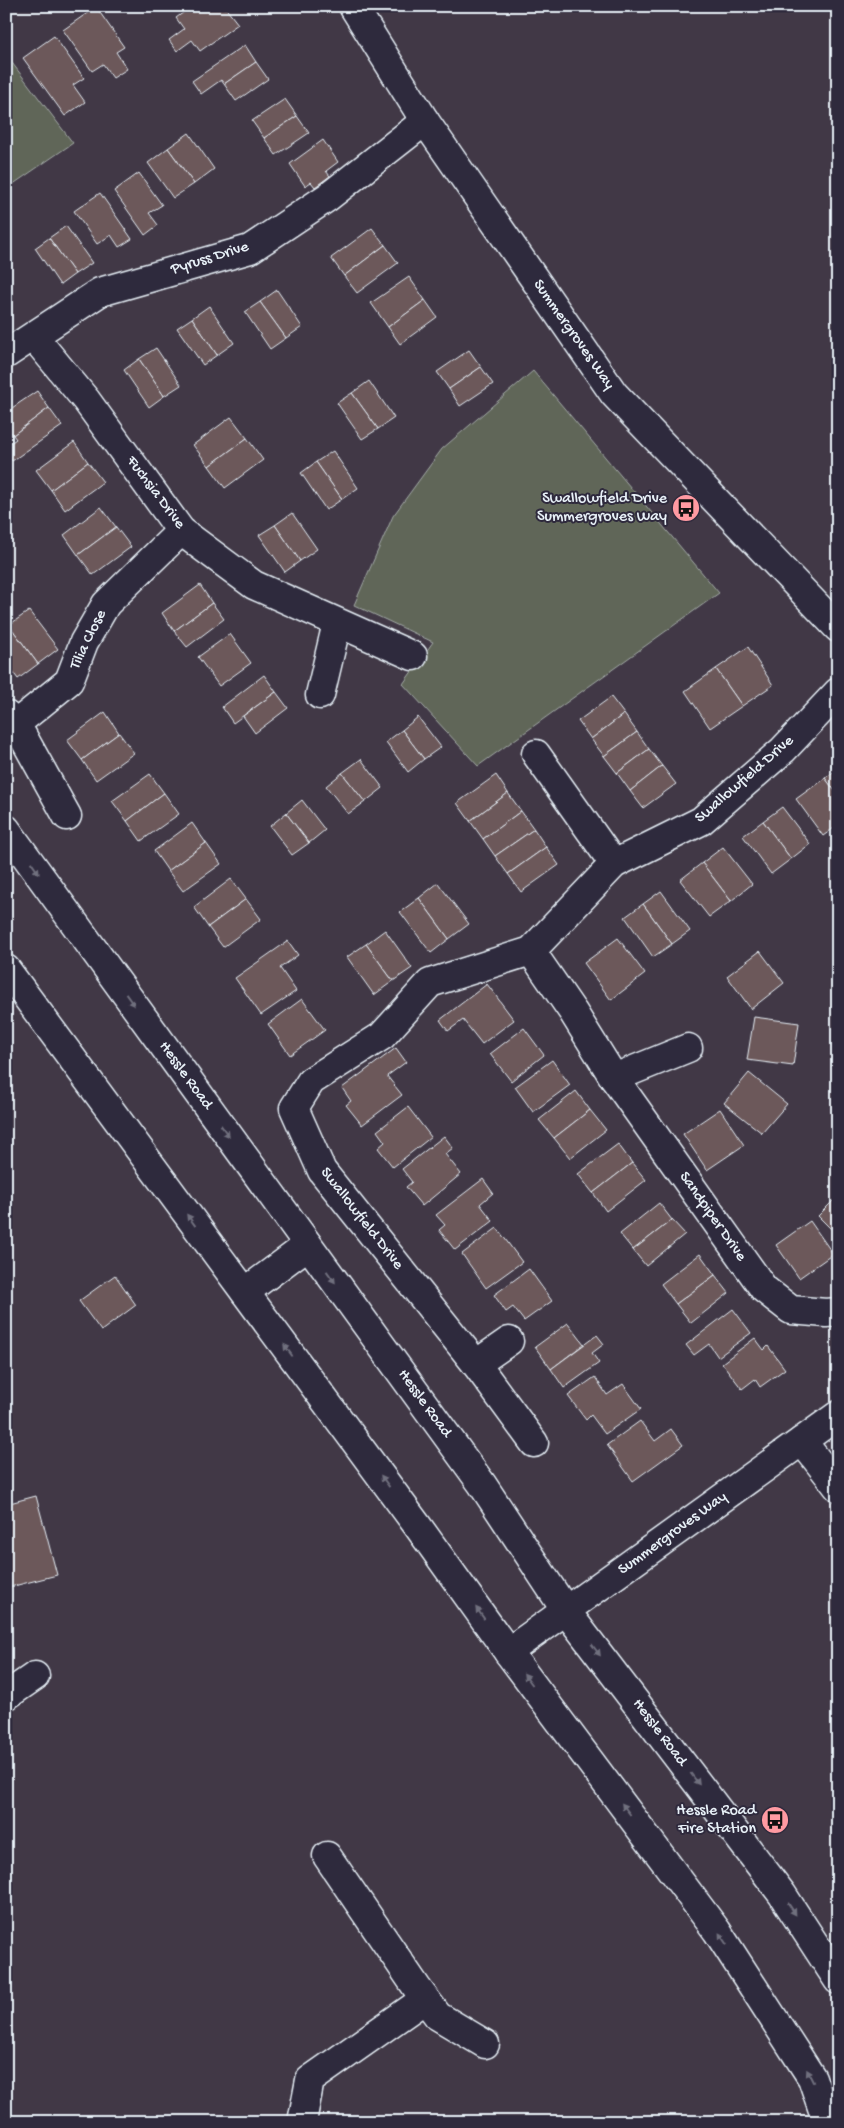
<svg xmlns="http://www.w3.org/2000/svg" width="844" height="2128" viewBox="0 0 844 2128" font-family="'Gochi Hand',sans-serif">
	<rect width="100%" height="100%" fill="#413846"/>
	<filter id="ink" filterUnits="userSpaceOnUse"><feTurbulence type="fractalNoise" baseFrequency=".02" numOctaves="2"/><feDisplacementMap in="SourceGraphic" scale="10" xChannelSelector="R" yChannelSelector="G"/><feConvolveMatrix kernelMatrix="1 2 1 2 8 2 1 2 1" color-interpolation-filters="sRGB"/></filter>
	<g filter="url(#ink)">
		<g fill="#606659" stroke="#a4aca8">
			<polygon points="6,55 73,143 6,189"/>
			<polygon points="533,371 719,593 478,766 403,684 433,642 354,605 393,516 442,449"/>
		</g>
		<g fill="#6c585a" stroke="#e8f1f8">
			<polygon points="192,6 224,6 238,24 200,51 192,40 177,51 169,40 184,29 176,18"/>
			<polygon points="96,7 124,47 116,52 127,69 113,78 103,64 92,71 63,30"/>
			<polygon points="54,36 84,78 73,85 85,102 65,116 23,58"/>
			<polygon points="245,45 256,62 224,84 221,80 201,94 192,81"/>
			<polygon points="256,62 268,79 236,101 224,84"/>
			<polygon points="285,99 297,116 264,138 252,121"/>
			<polygon points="297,116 309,133 276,155 264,138"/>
			<polygon points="189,133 214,169 194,184 168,148"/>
			<polygon points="323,140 338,162 326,171 330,176 315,187 311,182 305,186 290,164"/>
			<polygon points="168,148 194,184 173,198 148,163"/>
			<polygon points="139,173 162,205 149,213 158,225 145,235 114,191"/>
			<polygon points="100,193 132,239 119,247 111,235 97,244 74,211"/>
			<polygon points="66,226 92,263 75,274 49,238"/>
			<polygon points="372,228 385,245 344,276 331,258"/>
			<polygon points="49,238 75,274 60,285 35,248"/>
			<polygon points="385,245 398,263 357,293 344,276"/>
			<polygon points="409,277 425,300 388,327 371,303"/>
			<polygon points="277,290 302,327 286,338 260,302"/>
			<polygon points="425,300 437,317 400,344 388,327"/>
			<polygon points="260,302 286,338 270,349 245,312"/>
			<polygon points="209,306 234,343 217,355 192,318"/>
			<polygon points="192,318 217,355 203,365 177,328"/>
			<polygon points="156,348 181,385 164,396 139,359"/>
			<polygon points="469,350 481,367 449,389 437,372"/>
			<polygon points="139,359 164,396 149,407 124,370"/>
			<polygon points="481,367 493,384 460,406 449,389"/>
			<polygon points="369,381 394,418 378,429 352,393"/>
			<polygon points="37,391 49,408 13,435 10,431 6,433 6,412"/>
			<polygon points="352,393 378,429 362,439 337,403"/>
			<polygon points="49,408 62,426 12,461 6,452 6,446 16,439 13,435"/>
			<polygon points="231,417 247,438 209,466 193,445"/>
			<polygon points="247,438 263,460 225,488 209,466"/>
			<polygon points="74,442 88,462 51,490 36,470"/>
			<polygon points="333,451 358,488 342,499 316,462"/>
			<polygon points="88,462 103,482 65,510 51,490"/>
			<polygon points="316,462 342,499 326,510 301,473"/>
			<polygon points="101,507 116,527 78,555 64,535"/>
			<polygon points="292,513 317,549 300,561 275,525"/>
			<polygon points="275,525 300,561 285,572 259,535"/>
			<polygon points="116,527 131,547 93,575 78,555"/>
			<polygon points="200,585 212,603 174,631 162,613"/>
			<polygon points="212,603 224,619 187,647 174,631"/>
			<polygon points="29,611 58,649 38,664 9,625"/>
			<polygon points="9,625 38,664 18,679 6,663 6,627"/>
			<polygon points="230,634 251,663 219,686 198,657"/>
			<polygon points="748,647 773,685 742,706 716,669"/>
			<polygon points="716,669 742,706 710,728 685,691"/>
			<polygon points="264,675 276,692 233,723 222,707"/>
			<polygon points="276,692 288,708 255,733 243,716"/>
			<polygon points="611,697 624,714 591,739 578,721"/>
			<polygon points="105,712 119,733 82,760 67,740"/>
			<polygon points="624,714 637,732 604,756 591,739"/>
			<polygon points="418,717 441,747 424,759 402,730"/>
			<polygon points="402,730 424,759 408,772 386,742"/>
			<polygon points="637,732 649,749 617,773 604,756"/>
			<polygon points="119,733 134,753 96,780 82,760"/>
			<polygon points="649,749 662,766 630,791 617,773"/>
			<polygon points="361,759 383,788 365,802 342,773"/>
			<polygon points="838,760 838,795 825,778 835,771 831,765"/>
			<polygon points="662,766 676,784 643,808 630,791"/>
			<polygon points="342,773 365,802 348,814 326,786"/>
			<polygon points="150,774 164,793 127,821 112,801"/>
			<polygon points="496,775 508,793 470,821 457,803"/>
			<polygon points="825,778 838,795 838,825 823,836 796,799"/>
			<polygon points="164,793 179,814 141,841 127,821"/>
			<polygon points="508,793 521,811 483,839 470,821"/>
			<polygon points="302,800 325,830 309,843 286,813"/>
			<polygon points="782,807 810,844 791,859 763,821"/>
			<polygon points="521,811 534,829 495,856 483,839"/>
			<polygon points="286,813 309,843 292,855 270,826"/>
			<polygon points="763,821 791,859 771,874 743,836"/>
			<polygon points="192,823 206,843 168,871 154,851"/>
			<polygon points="534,829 546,847 508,874 495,856"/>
			<polygon points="206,843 221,864 183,891 168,871"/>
			<polygon points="546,847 559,865 521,892 508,874"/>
			<polygon points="723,847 752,884 731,901 702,863"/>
			<polygon points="702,863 731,901 709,917 680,880"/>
			<polygon points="231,879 246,899 208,927 194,907"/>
			<polygon points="438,883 469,924 449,939 419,898"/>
			<polygon points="661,891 690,931 672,944 643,904"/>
			<polygon points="419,898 449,939 431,953 400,912"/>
			<polygon points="246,899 261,919 223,947 208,927"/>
			<polygon points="643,904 672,944 653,957 625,917"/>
			<polygon points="385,930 412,968 393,981 366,944"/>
			<polygon points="618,938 645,974 611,1000 584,963"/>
			<polygon points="288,941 298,955 280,968 296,991 261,1015 235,978"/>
			<polygon points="366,944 393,981 374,995 347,957"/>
			<polygon points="760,951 784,983 751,1009 727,976"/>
			<polygon points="487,984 514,1020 482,1044 463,1020 448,1031 440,1020"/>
			<polygon points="302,999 325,1030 290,1055 268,1024"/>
			<polygon points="754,1017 799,1023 793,1066 747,1060"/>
			<polygon points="524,1028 544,1055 511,1081 490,1054"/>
			<polygon points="396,1048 406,1062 387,1076 402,1095 362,1125 346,1105 351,1101 342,1088"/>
			<polygon points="552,1060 570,1085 533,1112 515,1087"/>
			<polygon points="749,1073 787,1104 762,1133 724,1103"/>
			<polygon points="576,1091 590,1110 554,1138 539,1120"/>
			<polygon points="408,1107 431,1137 393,1167 378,1148 385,1142 377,1131"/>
			<polygon points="720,1109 744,1145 707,1170 683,1134"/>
			<polygon points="590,1110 606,1130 570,1158 554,1138"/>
			<polygon points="444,1136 453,1148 445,1154 461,1174 422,1206 406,1187 412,1182 402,1169"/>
			<polygon points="618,1144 632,1163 593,1193 578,1174"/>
			<polygon points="632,1163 646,1180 606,1211 593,1193"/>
			<polygon points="483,1179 493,1193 480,1204 493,1221 455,1250 439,1230 445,1225 436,1215"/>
			<polygon points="838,1196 838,1236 818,1216"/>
			<polygon points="659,1203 672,1220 633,1250 620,1234"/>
			<polygon points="672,1220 685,1234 646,1266 633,1250"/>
			<polygon points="810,1221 833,1254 799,1278 776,1245"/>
			<polygon points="497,1228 522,1262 486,1288 462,1254"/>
			<polygon points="700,1254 715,1275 676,1304 661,1284"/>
			<polygon points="529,1269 552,1301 524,1321 513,1307 506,1312 494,1295"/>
			<polygon points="115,1275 136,1305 101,1331 79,1301"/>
			<polygon points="715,1275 729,1293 691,1323 676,1304"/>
			<polygon points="733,1309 751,1333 718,1357 709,1344 694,1355 686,1345"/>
			<polygon points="568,1323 584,1344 551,1369 535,1347"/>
			<polygon points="597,1335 604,1344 592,1353 599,1363 564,1388 551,1369"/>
			<polygon points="755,1338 764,1350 768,1346 785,1369 760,1387 755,1379 742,1389 722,1363"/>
			<polygon points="595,1377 607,1395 623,1384 641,1409 605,1434 591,1415 586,1420 568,1396"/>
			<polygon points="640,1421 655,1441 671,1429 683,1445 633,1481 607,1445"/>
			<polygon points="36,1496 57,1575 6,1588 6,1504"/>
		</g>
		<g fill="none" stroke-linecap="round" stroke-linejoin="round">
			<defs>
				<g id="minor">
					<polyline points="353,6 425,121 614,394 838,628"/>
					<polyline points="34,337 86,400 181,531 254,585 413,656"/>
					<polyline points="6,354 100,292 250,249 328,197 425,121"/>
					<polyline points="320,695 337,623"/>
					<polyline points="6,715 16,724 67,816"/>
					<polyline points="16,724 69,681 84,642 106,604 181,531"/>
					<polyline points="536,754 614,864"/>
					<polyline points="6,829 482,1484 566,1611 782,1894 838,1980"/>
					<polyline points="531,951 573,1012 614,1078 764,1289 791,1310 826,1313 838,1312"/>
					<polyline points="6,969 417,1525 508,1652 717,1931 812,2078 827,2122"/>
					<polyline points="614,1078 688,1048"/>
					<polyline points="245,1292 308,1245"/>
					<polyline points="476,1364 509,1341"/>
					<polyline points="802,1441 838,1487"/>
					<polyline points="534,1443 476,1364 322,1171 294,1108 311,1081 382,1036 430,983 531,951 614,864 701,821 783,750 838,692"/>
					<polyline points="508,1652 838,1415"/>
					<polyline points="6,1696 35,1676"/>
					<polyline points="327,1856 417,1988 438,2016 485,2044"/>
					<polyline points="302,2122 310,2080 425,1999"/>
				</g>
			</defs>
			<use href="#minor" stroke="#e8f1f8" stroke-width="31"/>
			<use href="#minor" stroke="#2f2a3d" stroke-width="28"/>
		</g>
		<defs><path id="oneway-solid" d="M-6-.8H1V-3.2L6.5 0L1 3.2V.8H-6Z" transform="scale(1.25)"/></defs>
		<g fill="#70707e">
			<use href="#oneway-solid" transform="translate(35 868) rotate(55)"/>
			<use href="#oneway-solid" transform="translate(130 1000) rotate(54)"/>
			<use href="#oneway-solid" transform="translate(225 1131) rotate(54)"/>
			<use href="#oneway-solid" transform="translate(191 1220) rotate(-126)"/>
			<use href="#oneway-solid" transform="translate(331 1277) rotate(54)"/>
			<use href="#oneway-solid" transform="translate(288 1350) rotate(-126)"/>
			<use href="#oneway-solid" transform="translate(385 1481) rotate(-126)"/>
			<use href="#oneway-solid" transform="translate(480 1613) rotate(-126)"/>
			<use href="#oneway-solid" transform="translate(596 1650) rotate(53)"/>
			<use href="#oneway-solid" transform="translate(528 1679) rotate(-127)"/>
			<use href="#oneway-solid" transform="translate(695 1779) rotate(53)"/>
			<use href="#oneway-solid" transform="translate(626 1809) rotate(-127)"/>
			<use href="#oneway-solid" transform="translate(792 1909) rotate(57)"/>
			<use href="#oneway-solid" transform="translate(723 1939) rotate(-123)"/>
			<use href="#oneway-solid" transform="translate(810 2076) rotate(-117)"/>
		</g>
	</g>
	<defs>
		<symbol id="bus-disc" viewBox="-11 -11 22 22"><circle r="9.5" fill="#ff9aa2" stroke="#2f2a3d"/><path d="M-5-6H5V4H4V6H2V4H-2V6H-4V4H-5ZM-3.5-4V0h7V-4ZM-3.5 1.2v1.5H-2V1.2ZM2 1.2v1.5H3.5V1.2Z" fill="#111"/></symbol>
	</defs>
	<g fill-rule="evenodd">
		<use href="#bus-disc" x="670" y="492" width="32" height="32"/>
		<use href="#bus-disc" x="759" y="1804" width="32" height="32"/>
	</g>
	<g text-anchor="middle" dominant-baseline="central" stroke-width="4" stroke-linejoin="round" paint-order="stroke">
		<g font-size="16" fill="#e8f1f8" stroke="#2f2a3d">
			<text transform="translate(210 259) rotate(-17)">Pyruss Drive</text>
			<text transform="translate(573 335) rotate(55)">Summergroves Way</text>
			<text transform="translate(155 493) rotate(53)">Fuchsia Drive</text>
			<text transform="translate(89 640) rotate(-64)">Tilia Close</text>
			<text transform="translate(745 780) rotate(-41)">Swallowfield Drive</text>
			<text transform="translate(185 1076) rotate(54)">Hessle Road</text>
			<text transform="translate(712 1217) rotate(55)">Sandpiper Drive</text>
			<text transform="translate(361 1219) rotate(52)">Swallowfield Drive</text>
			<text transform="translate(424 1404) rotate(54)">Hessle Road</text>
			<text transform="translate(673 1534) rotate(-36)">Summergroves Way</text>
			<text transform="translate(659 1733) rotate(53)">Hessle Road</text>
		</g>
		<g font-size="16" fill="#e8f1f8" stroke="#2f2a3d" text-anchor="end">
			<text x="667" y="499">Swallowfield Drive<tspan x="667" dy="18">Summergroves Way</tspan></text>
			<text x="756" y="1811">Hessle Road<tspan x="756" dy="18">Fire Station</tspan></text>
		</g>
	</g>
	<rect width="844" height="2128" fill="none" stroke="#2f2a3d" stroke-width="25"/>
	<rect x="12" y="12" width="819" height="2103" fill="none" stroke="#e8f1f8" stroke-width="2" filter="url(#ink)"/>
</svg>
